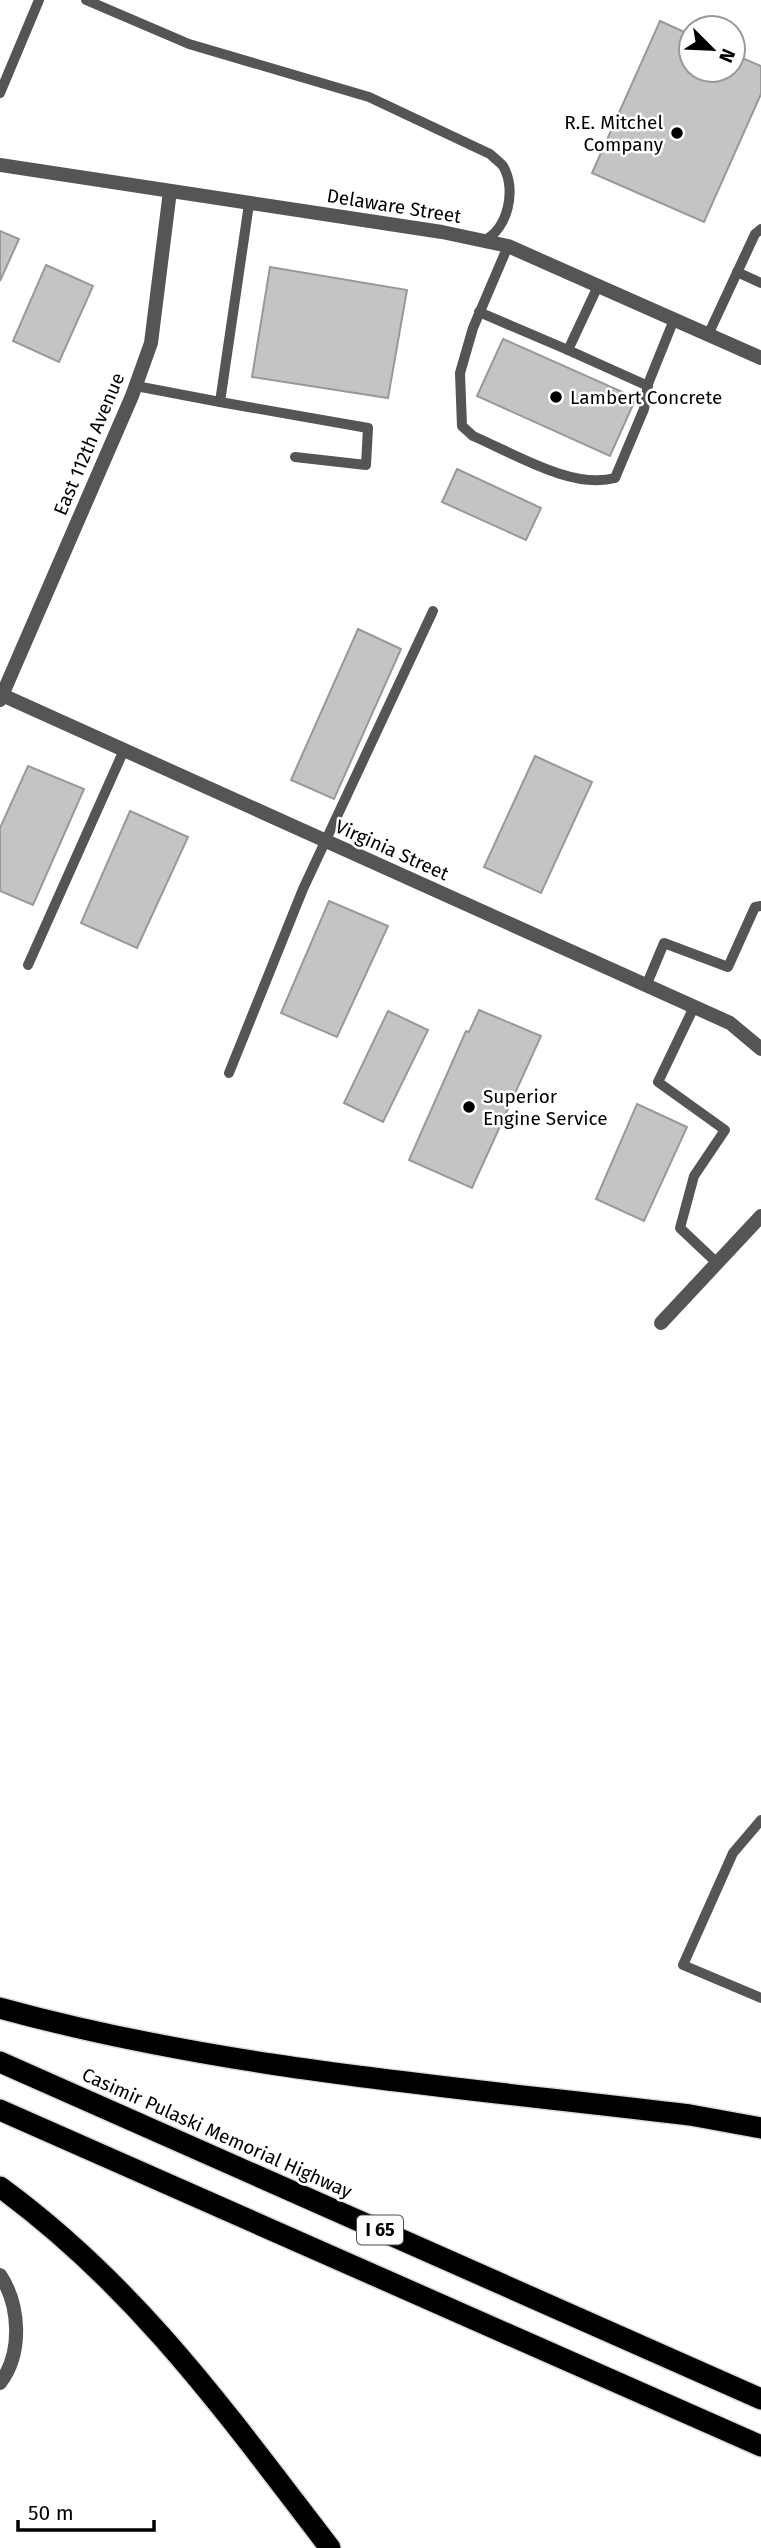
<svg xmlns="http://www.w3.org/2000/svg" width="761" height="2548" viewBox="0 0 761 2548" font-family="'Fira Sans',sans-serif">
	<rect width="100%" height="100%" fill="#fff"/>
	<g fill="#c4c4c4" stroke="#999" stroke-width="2">
		<polygon points="660,21 691,35 691,70 733,70 733,54 761,66 761,94 704,222 592,173"/>
		<polygon points="0,231 19,239 0,281"/>
		<polygon points="46,265 93,286 59,362 13,341"/>
		<polygon points="270,267 407,290 388,398 252,377"/>
		<polygon points="503,339 636,398 610,456 477,396"/>
		<polygon points="457,469 541,508 526,540 442,502"/>
		<polygon points="358,629 401,649 334,799 291,780"/>
		<polygon points="535,756 592,782 541,893 484,867"/>
		<polygon points="28,766 84,789 33,905 0,891 0,828"/>
		<polygon points="130,811 188,837 137,948 81,923"/>
		<polygon points="329,901 388,926 337,1037 281,1013"/>
		<polygon points="479,1010 541,1036 472,1188 409,1160 466,1031 469,1032"/>
		<polygon points="388,1011 428,1030 383,1122 344,1103"/>
		<polygon points="637,1104 687,1127 644,1221 596,1199"/>
	</g>
	<g fill="none" stroke-linecap="round" stroke-linejoin="round">
		<defs>
			<g id="highway">
				<path d="M0,2008c225,62 459,79 690,107l71,13"/>
				<polyline points="0,2062 761,2399"/>
				<polyline points="0,2110 761,2446"/>
				<path d="M0,2187c138,101 227,227 330,361"/>
			</g>
		</defs>
		<use href="#highway" stroke="#dbdbdb" stroke-width="24"/>
		<g stroke="#555" stroke-width="10">
			<path d="M86,0l103,44 180,53 121,57c4,4 10,8 13,12 14,23 5,64 -20,75"/>
			<polyline points="0,93 39,0"/>
			<polyline points="249,204 220,402 368,428 366,465 295,457"/>
			<path d="M508,246l-35,82 -13,45 2,53 11,10c40,17 99,54 142,42l29,-69 4,-25 25,-62"/>
			<polyline points="737,272 761,283"/>
			<polyline points="598,286 568,350 648,386"/>
			<polyline points="479,312 568,350"/>
			<polyline points="708,335 755,234 761,229"/>
			<polyline points="136,386 220,402"/>
			<polyline points="28,965 124,750"/>
			<polyline points="646,986 664,943 728,967 755,907 761,906"/>
			<polyline points="694,1007 658,1082 725,1130 694,1176 680,1228 717,1263"/>
			<polyline points="229,1073 303,889 433,611"/>
			<polyline points="761,1820 733,1853 683,1965 761,1998"/>
		</g>
		<g stroke="#555" stroke-width="14">
			<polyline points="0,165 442,232 508,246 761,358"/>
			<polyline points="2,695 730,1023 761,1049"/>
			<polyline points="0,700 132,396 151,343 170,191"/>
			<polyline points="661,1323 761,1216"/>
			<path d="M0,2275c20,30 23,78 0,108"/>
		</g>
		<use href="#highway" stroke="#000" stroke-width="21"/>
	</g>
	<g fill="#000" stroke="#fff" stroke-width="2.5">
		<circle cx="677" cy="133" r="7"/>
		<circle cx="556" cy="397" r="7"/>
		<circle cx="469" cy="1107" r="7"/>
	</g>
	<g text-anchor="middle" dominant-baseline="central" stroke-width="5" stroke-linejoin="round" paint-order="stroke">
		<rect fill="#fff" stroke="#4c4c4c" stroke-width="2" x="357" y="2215.5" width="46" height="29" rx="5"/>
		<g font-size="18" font-weight="bold" fill="#000">
			<text x="380" y="2230">I 65</text>
		</g>
		<g font-size="19" fill="#000" stroke="#fff" text-anchor="start">
			<text x="663" y="122" text-anchor="end">R.E. Mitchel<tspan x="663" dy="22">Company</tspan></text>
			<text x="570" y="397">Lambert Concrete</text>
			<text x="483" y="1096">Superior<tspan x="483" dy="22">Engine Service</tspan></text>
		</g>
		<g font-size="19" fill="#000" stroke="#fff">
			<text transform="translate(394 206) rotate(9)">Delaware Street</text>
			<text transform="translate(89 444) rotate(-67)">East 112th Avenue</text>
			<text transform="translate(392 850) rotate(24)">Virginia Street</text>
			<text transform="translate(217 2133) rotate(24)">Casimir Pulaski Memorial Highway</text>
		</g>
	</g>
	<g transform="translate(712 49) rotate(114)"><circle r="33" fill="#ffffff" stroke="#999999" stroke-width="2"/>
	<path d="M0-5L12 26L0 18L-12 26Z" fill="#000000"/>
	<text y="-10" font-size="19" font-weight="bold" text-anchor="middle" fill="#000000">N</text>
	</g>
	<path d="M18 2520v10h136v-10" fill="none" stroke="#000000" stroke-width="3.5"/>
	<text x="28" y="2520" font-size="21" fill="#000000" stroke="#ffffff" stroke-width="5" paint-order="stroke">50 m</text>
</svg>
